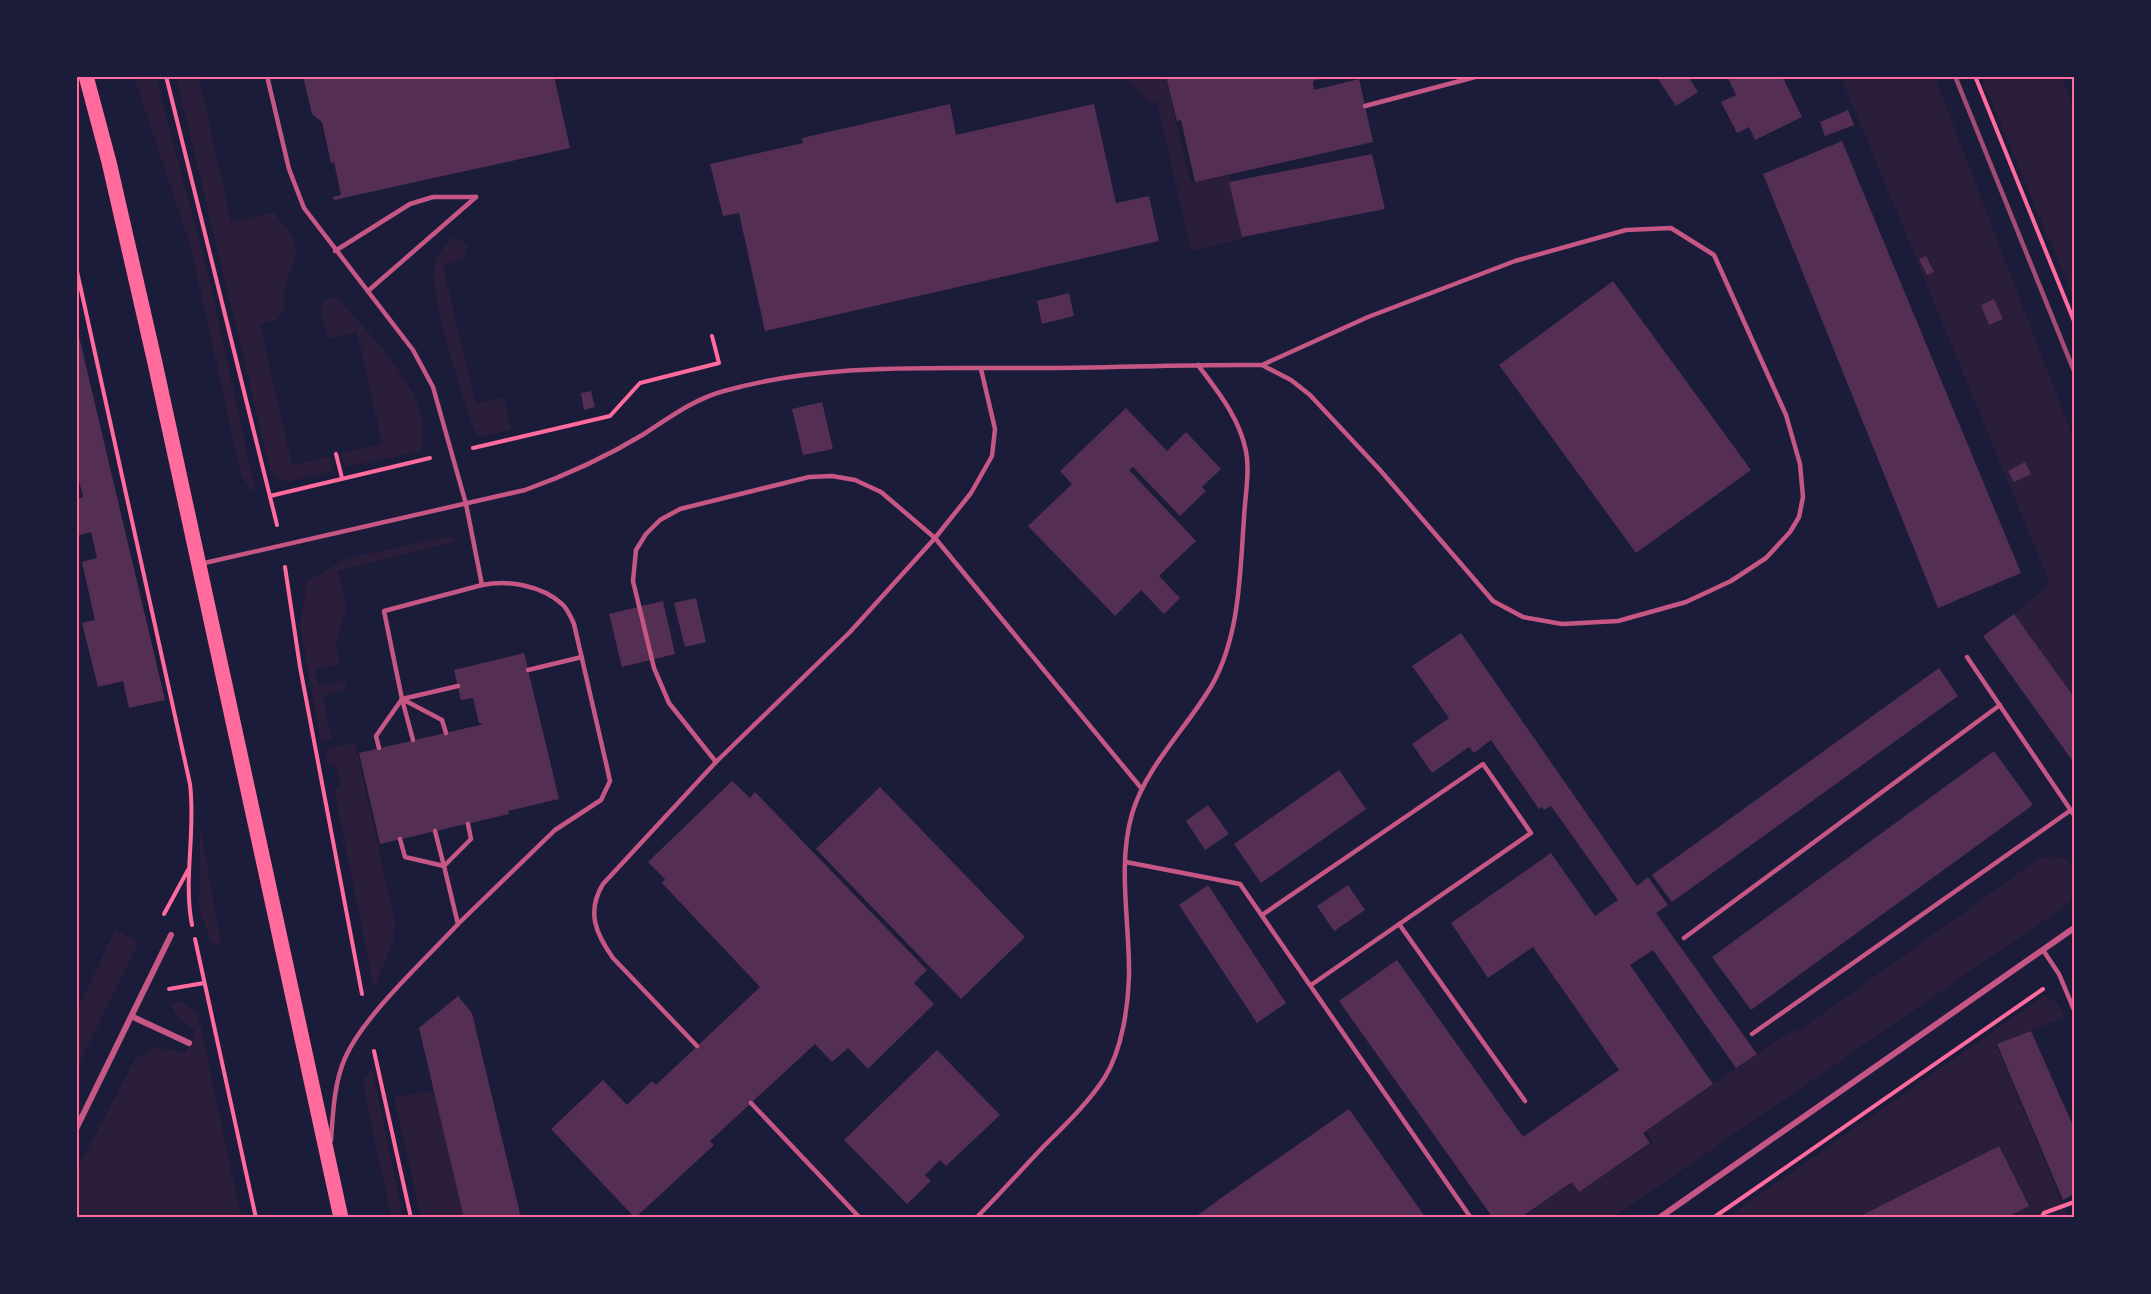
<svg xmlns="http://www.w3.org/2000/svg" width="2151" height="1294" viewBox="0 0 2151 1294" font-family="'Roboto Serif',serif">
	<rect width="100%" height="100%" fill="#1b1b3a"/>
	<g fill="#2a1e3b">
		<polygon points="134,77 156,77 209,278 255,489 252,491 241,475 191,248"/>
		<path d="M176,77h23l32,145 42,-10c8,10 23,23 23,36 1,22 -17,32 -10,60l-9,12 -17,4 32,141 37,-9 4,15 -45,11 -13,-4 -5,-10z"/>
		<polygon points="1125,77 1166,77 1190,182 1230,174 1242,239 1191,251 1157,103 1148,101"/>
		<polygon points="1841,77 1935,77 2074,440 2074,697 2014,614 2050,584"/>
		<polygon points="1981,77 2061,77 2074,108 2074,299"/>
		<path d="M453,238h5l9,7 -2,13 -22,8 33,138 28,-7 7,33 -32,7 -6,-10c-11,-37 -45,-128 -38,-162 3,-12 9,-19 18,-27z"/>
		<path d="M329,298h9c31,37 100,100 83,153l-76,16 -4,-14 41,-9 -25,-112 -29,7 -7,-28 1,-8z"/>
		<polygon points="451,536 456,542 338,571 347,608 336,644 340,664 314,669 318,686 344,680 346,689 323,696 332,740 321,742 300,625 307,581 348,558"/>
		<polygon points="355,743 395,922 393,941 374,989 334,789 341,788 336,764 328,766 325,750"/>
		<polygon points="200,826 221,944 217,945 210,941 199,905"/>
		<polygon points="2041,857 2063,857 2073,866 2074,893 2068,904 1614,1217 1521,1218 1574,1181 1581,1190 1653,1143 1646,1131 1777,1040 1804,1027"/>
		<polygon points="115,930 139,942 77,1068 77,1010"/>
		<polygon points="2045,995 2057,1003 2065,1017 1997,1044 1995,1042 2068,1217 1726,1218"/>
		<polygon points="182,1002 198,1014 241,1217 77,1217 76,1172 135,1059 154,1047 185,1053 195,1031 177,1016 170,1003"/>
		<polygon points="371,1070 373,1073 403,1217 392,1217 390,1211 366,1100 364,1080"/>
		<polygon points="437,1090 467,1217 421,1217 394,1097"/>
	</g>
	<g fill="#542f53">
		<polygon points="303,76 554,76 570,148 334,200 333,197 341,195 334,162 331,163 322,122 312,114"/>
		<polygon points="1166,76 1332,76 1313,81 1314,90 1359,79 1373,142 1195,182 1181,120 1177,121"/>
		<polygon points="1656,76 1688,76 1698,92 1676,106"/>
		<polygon points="1731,76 1782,76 1802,117 1755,140 1749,127 1737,133 1721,102 1736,95 1728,78"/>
		<polygon points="950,104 956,135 1094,104 1116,203 1149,196 1159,241 765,331 739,213 723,216 710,164 803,143 802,138"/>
		<polygon points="1848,110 1854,125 1825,136 1820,122"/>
		<polygon points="1842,141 2021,573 1938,608 1763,174"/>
		<polygon points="1372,154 1385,209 1242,237 1229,182"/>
		<polygon points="1926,256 1934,272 1927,275 1919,259"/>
		<polygon points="1613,281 1751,470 1636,553 1499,365"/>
		<polygon points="1069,293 1074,316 1042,324 1037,301"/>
		<polygon points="1994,299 2003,319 1989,325 1981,305"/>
		<polygon points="77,328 165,700 129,708 123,681 98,687 82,623 95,620 82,562 97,558 91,532 76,536 76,499 83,497 76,468"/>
		<polygon points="591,391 595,407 584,410 581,393"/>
		<polygon points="822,402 833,449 803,455 792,409"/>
		<polygon points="1126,408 1167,451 1186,432 1221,469 1202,487 1206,491 1180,516 1133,467 1129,470 1196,541 1159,576 1180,598 1164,614 1141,590 1115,616 1028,526 1072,484 1060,471"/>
		<polygon points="2025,462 2031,474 2014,482 2008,471"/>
		<polygon points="696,598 706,642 685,647 674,603"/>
		<polygon points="663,601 675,654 622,667 609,614"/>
		<polygon points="2014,614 2074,697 2074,763 1983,636"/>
		<polygon points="1461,633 1637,886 1648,877 1668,905 1656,913 1757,1054 1736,1068 1653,950 1630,965 1713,1084 1643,1133 1650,1143 1579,1192 1572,1182 1520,1218 1493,1218 1339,1001 1397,960 1523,1137 1619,1070 1533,947 1488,978 1451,923 1551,853 1595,916 1618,900 1551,806 1544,810 1542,807 1539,809 1491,740 1474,753 1469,747 1432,773 1412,744 1449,718 1412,666"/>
		<polygon points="524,653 559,799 508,811 509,814 380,844 359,753 484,724 479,723 473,698 461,700 454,670"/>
		<polygon points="1939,668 1958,696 1672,902 1652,875"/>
		<polygon points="1994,751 2033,805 1751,1010 1712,957"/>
		<polygon points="1339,770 1366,809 1261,883 1234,844"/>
		<polygon points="732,781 750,798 755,792 927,970 914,983 934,1004 868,1069 848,1048 832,1062 815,1044 710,1141 714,1145 635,1218 551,1129 603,1080 627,1105 652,1081 656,1085 760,987 662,883 665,879 648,862"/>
		<polygon points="880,787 1025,937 961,999 816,849"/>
		<polygon points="1208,805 1229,834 1205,850 1186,821"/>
		<polygon points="1208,885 1286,1003 1257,1023 1179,905"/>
		<polygon points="1348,885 1365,910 1334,931 1317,906"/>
		<polygon points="458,996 472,1013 521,1218 464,1218 419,1028"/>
		<polygon points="2031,1031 2074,1128 2074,1194 2063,1200 1997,1044"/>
		<polygon points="937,1050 1000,1115 946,1166 940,1160 925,1175 931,1181 907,1204 844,1140"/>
		<polygon points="1349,1109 1426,1218 1194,1218 1221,1198"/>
		<polygon points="1999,1146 2029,1206 2005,1218 1857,1218"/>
	</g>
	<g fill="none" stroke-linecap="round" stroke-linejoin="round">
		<g stroke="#ff6b9d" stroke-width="4">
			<polyline points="166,76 277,525"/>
			<polyline points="1975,76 2074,321"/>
			<path d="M76,267l114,517c6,48 -7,94 2,141"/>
			<polyline points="473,448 610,416 640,383 719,363 712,336"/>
			<polyline points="336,454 342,478"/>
			<polyline points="270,496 430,458"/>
			<polyline points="285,567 300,667 362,994"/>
			<polyline points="164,914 188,870"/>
			<polyline points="195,939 256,1218"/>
			<polyline points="169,989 204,983"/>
			<polyline points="374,1051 411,1218"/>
			<polyline points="1713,1218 2043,989"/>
			<polyline points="2041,1218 2044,1213 2074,1202"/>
		</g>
		<g stroke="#c65784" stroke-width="4.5">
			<path d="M267,76l22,93 15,39 109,142 20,37 33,117 16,81c26,-5 59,0 80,19 5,4 9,13 12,20l32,139 4,18 -9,19 -46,30 -97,94"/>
			<polyline points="1365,106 1479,76"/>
			<polyline points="335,251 410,204 433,197 476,197"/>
			<polyline points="368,291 476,197"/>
			<path d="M200,564l325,-74c42,-15 81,-33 119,-56 25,-16 50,-35 80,-43 102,-29 206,-22 311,-23 76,0 151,-4 227,-3l29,15 19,15 70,75 113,131 30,16 39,7 56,-3 68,-19 45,-21 35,-23 24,-26 9,-15 4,-20 -3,-33 -14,-49 -72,-160 -43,-27 -45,2 -111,31 -147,56 -106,48"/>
			<polyline points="1967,657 2074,815"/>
			<polyline points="528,670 582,657"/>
			<polyline points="402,699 413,740"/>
			<polyline points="446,733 442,720 402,699 384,611 482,585"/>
			<polyline points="379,748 376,736 402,699 458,686"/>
			<polyline points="716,762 669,703 654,668 633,581 636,550 646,534 660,520 680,509 809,477 832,476 855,480 881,492 935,538 1142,789"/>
			<polyline points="400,839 405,857 444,866 435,831"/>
			<polyline points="1126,862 1240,884 1471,1218"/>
			<polyline points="1262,915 1483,764 1531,833 1311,985"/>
			<polyline points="1399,924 1525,1101"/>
			<polyline points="1684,938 2000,705"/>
			<polyline points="2043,950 2059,974 2074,1010"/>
			<polyline points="1752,1034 2071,810"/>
			<path d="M697,1046l-84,-88c-17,-24 -27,-46 -10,-74l113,-122 134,-130 85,-94 36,-45 21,-37 3,-27 -14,-60"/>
			<polyline points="751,1103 860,1218"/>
			<path d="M331,1140c2,-27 3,-57 14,-82 19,-43 79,-97 113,-134l-14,-58 27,-27 -3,-15"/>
			<path d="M976,1218c24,-24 46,-49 69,-73 21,-21 44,-43 60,-68 17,-28 23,-69 24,-101 1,-53 -12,-110 3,-162 14,-48 55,-86 80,-129 28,-50 28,-112 32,-167 1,-22 6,-46 2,-67 -7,-34 -28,-59 -48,-86"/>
		</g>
		<g stroke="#c65784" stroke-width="6">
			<polyline points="133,1017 189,1043"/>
			<polyline points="76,1129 171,935"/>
			<polyline points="1659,1218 2074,928"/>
		</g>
		<polyline stroke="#ff6b9d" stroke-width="15" points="86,76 109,162 155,363 341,1218"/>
		<polyline stroke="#a44b75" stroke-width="4.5" points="1955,76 2074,371"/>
	</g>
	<rect width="2151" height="1294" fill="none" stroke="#1b1b3a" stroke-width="156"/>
	<rect x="78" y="78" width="1995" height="1138" fill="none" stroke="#ff6b9d" stroke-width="2"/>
</svg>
